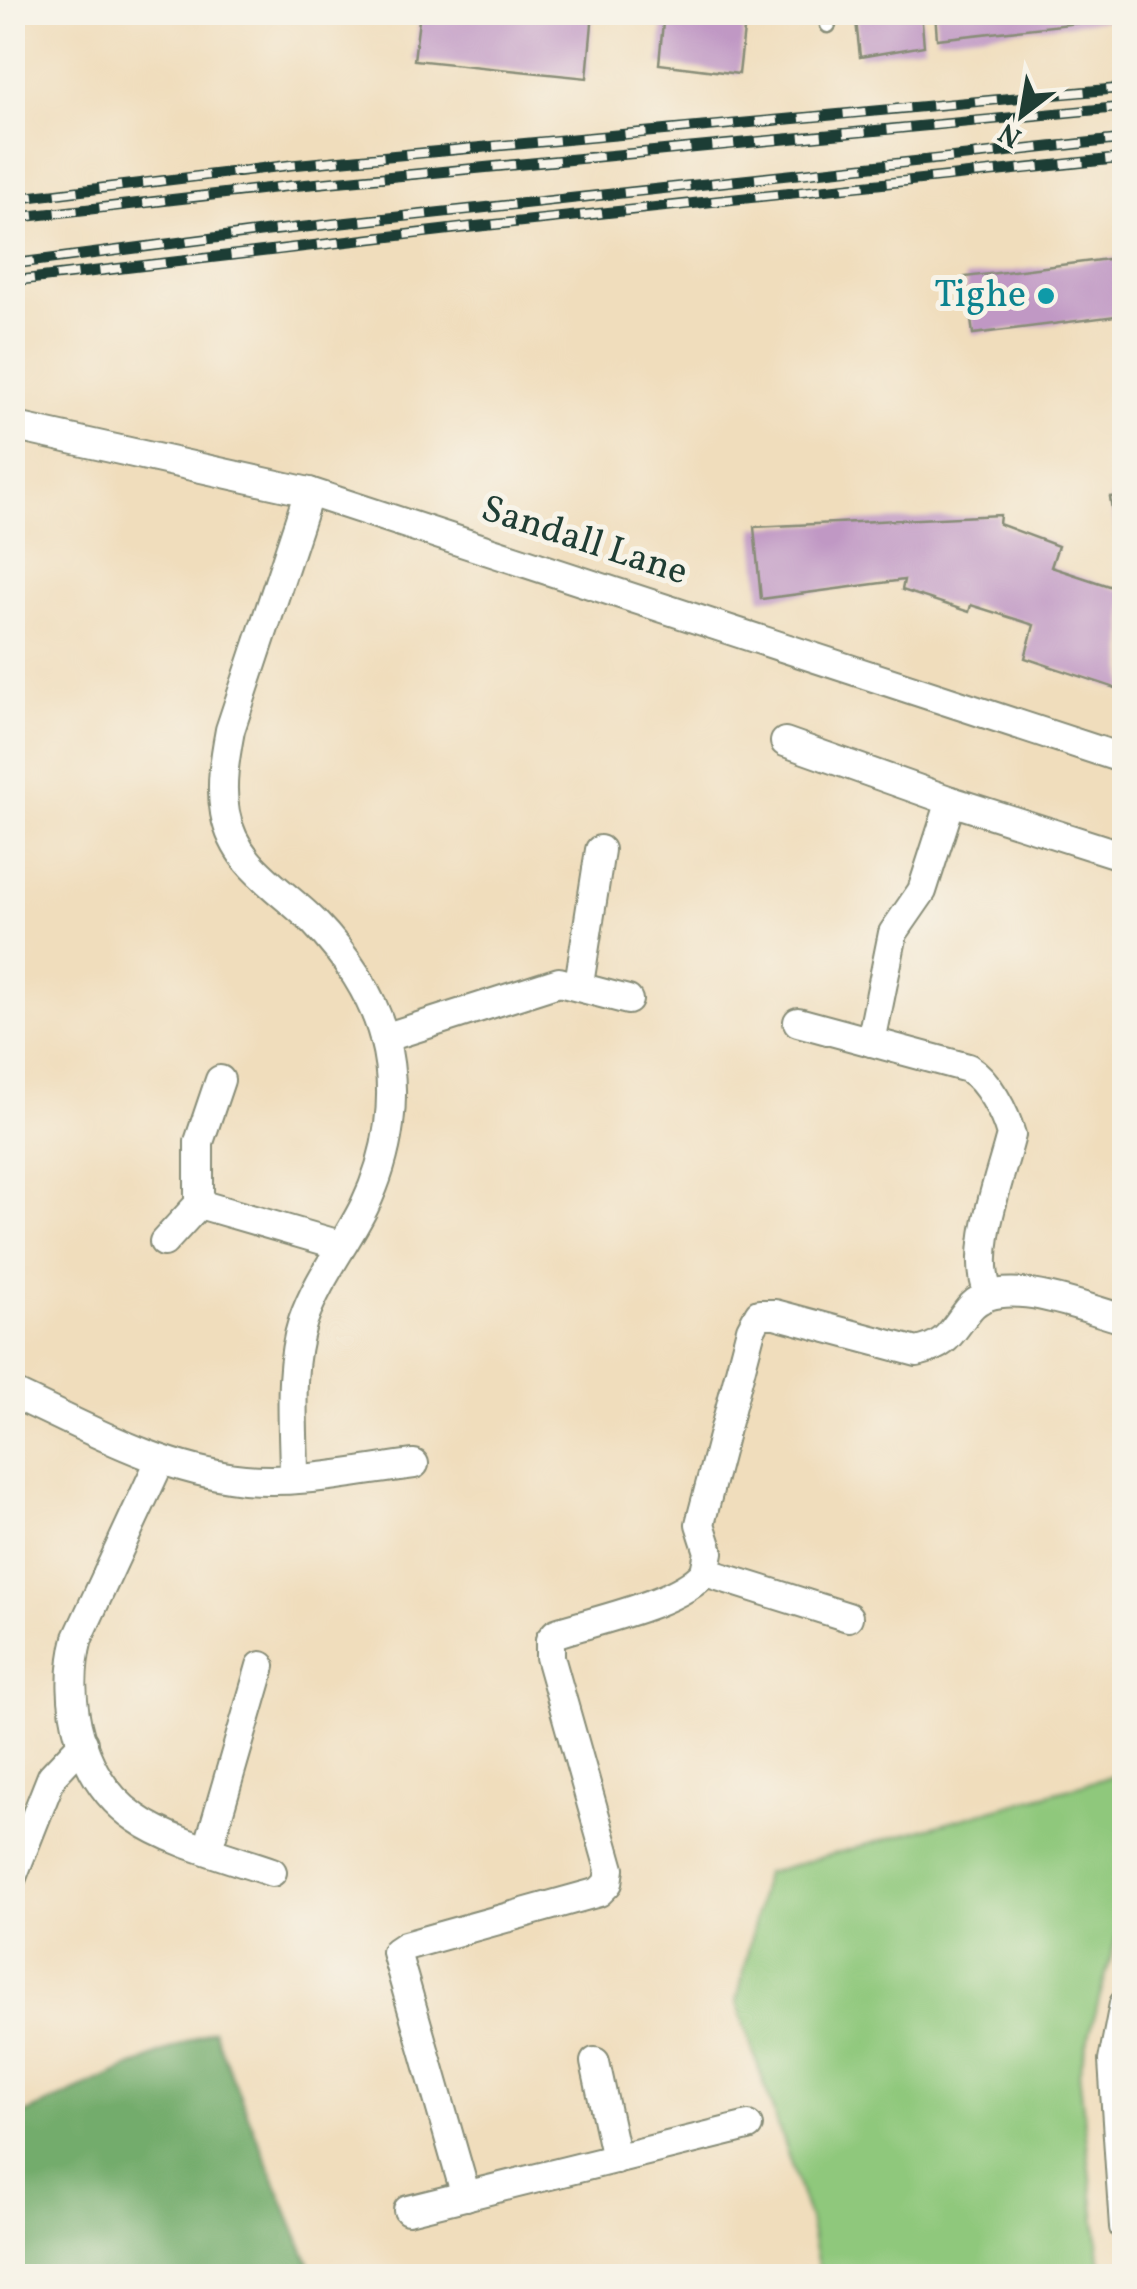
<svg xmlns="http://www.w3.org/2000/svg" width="1137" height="2289" viewBox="0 0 1137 2289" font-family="Vollkorn,serif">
	<rect width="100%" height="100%" fill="#f7f3e8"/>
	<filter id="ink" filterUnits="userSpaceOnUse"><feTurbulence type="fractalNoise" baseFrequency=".01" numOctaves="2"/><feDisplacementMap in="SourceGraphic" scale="20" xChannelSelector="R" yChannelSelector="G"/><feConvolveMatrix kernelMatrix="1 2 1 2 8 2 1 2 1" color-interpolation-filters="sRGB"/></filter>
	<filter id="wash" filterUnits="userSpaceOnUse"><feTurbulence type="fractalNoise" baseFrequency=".0048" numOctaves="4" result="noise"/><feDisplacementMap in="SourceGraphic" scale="40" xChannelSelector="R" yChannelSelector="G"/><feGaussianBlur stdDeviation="2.25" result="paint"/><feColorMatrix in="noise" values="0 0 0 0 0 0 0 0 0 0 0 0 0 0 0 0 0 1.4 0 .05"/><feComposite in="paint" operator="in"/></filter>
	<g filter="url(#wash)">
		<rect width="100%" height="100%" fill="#f0ddbc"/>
		<polygon fill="#8fc87c" stroke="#578258" stroke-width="2.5" points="1124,1773 1124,1909 1079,2072 1102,2276 820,2276 809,2219 737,2002 765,1873"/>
		<polygon fill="#73ac6c" stroke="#497450" stroke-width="2.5" points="213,2030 314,2276 13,2276 13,2119"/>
		<g id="blocks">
			<g fill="#c098c4">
				<polygon points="420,12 593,12 587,78 414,60"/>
				<polygon points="664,12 746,12 739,74 659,64"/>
				<polygon points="855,12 921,12 924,46 860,57"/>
				<polygon points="935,12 1124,12 1124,18 937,39"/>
				<polygon points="1124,257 1124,315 973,334 965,277"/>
				<polygon points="1124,496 1124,561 1120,561 1110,497"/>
				<polygon points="1000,515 999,524 1058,546 1051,567 1124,591 1124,691 1025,658 1034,625 971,605 969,612 902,590 904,580 761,599 754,527"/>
			</g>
		</g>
	</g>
	<g filter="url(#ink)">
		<use href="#blocks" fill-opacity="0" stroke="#888d78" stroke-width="2.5"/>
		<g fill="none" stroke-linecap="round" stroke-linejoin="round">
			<defs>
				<g id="lane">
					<polyline points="629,14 629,12"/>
					<polyline points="828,25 829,12"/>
				</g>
				<g id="street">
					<polyline points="12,426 309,492 1124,759"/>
					<polyline points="785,742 951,801"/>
					<polyline points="579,984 600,850"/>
					<path d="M798,1022l170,46c20,12 37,45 43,67 -11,45 -41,117 -22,159"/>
					<polyline points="384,1038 559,982 628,1000"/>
					<polyline points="871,1042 893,933 922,891 951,801 1120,855"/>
					<polyline points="199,1204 340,1245"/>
					<polyline points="164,1242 199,1204 199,1142 220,1080"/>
					<path d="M12,1393c75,35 149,77 232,86 56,5 114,-8 170,-15"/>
					<path d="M160,1461l-82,177c-16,62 2,142 58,180 33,24 96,40 136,54"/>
					<path d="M294,1479c0,-51 -7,-109 9,-158 14,-41 42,-76 61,-114 25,-51 35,-113 20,-169 -11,-43 -40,-85 -70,-116 -35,-35 -79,-55 -89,-109 -5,-28 0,-56 5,-83l79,-238"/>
					<path d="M705,1572l4,-20 -9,-28 51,-195 8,-15h16l142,38c31,-7 33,-19 52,-43 30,-38 116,0 155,10"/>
					<polyline points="208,1849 261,1666"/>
					<polyline points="12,1877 52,1776 83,1743"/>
					<polyline points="1124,2004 1113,2061 1124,2227"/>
					<polyline points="595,2062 616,2159"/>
					<path d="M466,2196l-70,-244 9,-6 194,-54 9,-9 2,-14 -60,-212v-17l6,-7c41,-13 124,-30 149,-61l143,45"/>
					<polyline points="408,2210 748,2126"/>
				</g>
			</defs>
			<use href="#lane" stroke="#888d78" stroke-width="19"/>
			<use href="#street" stroke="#888d78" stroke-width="32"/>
			<use href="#lane" stroke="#fff" stroke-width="14"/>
			<use href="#street" stroke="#fff" stroke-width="28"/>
			<defs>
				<g id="rail">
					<polyline points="12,199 291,165 1124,88"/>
					<polyline points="12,218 290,186 1124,107"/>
					<polyline points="12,264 268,231 1124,139"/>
					<polyline points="12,281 471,227 1124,158"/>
				</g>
			</defs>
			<use href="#rail" stroke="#1f3d34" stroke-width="11"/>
			<use href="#rail" stroke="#f7f3e8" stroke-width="8" stroke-dasharray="22" stroke-linecap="butt"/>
		</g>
	</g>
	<circle fill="#0f9aa8" stroke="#f7f3e8" stroke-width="4" cx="1046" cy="296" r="10"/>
	<g text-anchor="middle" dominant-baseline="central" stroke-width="10" stroke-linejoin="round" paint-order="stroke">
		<g font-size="38" fill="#0d838f" stroke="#f7f3e8" text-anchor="end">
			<text x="1026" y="296">Tighe</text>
		</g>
		<g font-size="38" fill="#1f3d34" stroke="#f7f3e8">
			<text transform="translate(584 542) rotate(18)">Sandall Lane</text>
		</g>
	</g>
	<rect width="1137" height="2289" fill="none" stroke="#f7f3e8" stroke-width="50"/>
	<g transform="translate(1022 115) rotate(211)" stroke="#f7f3e8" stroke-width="8" paint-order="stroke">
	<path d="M0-8L18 38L0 25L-18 38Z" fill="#1f3d34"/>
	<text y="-15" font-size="28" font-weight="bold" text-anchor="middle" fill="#1f3d34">N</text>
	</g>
</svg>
